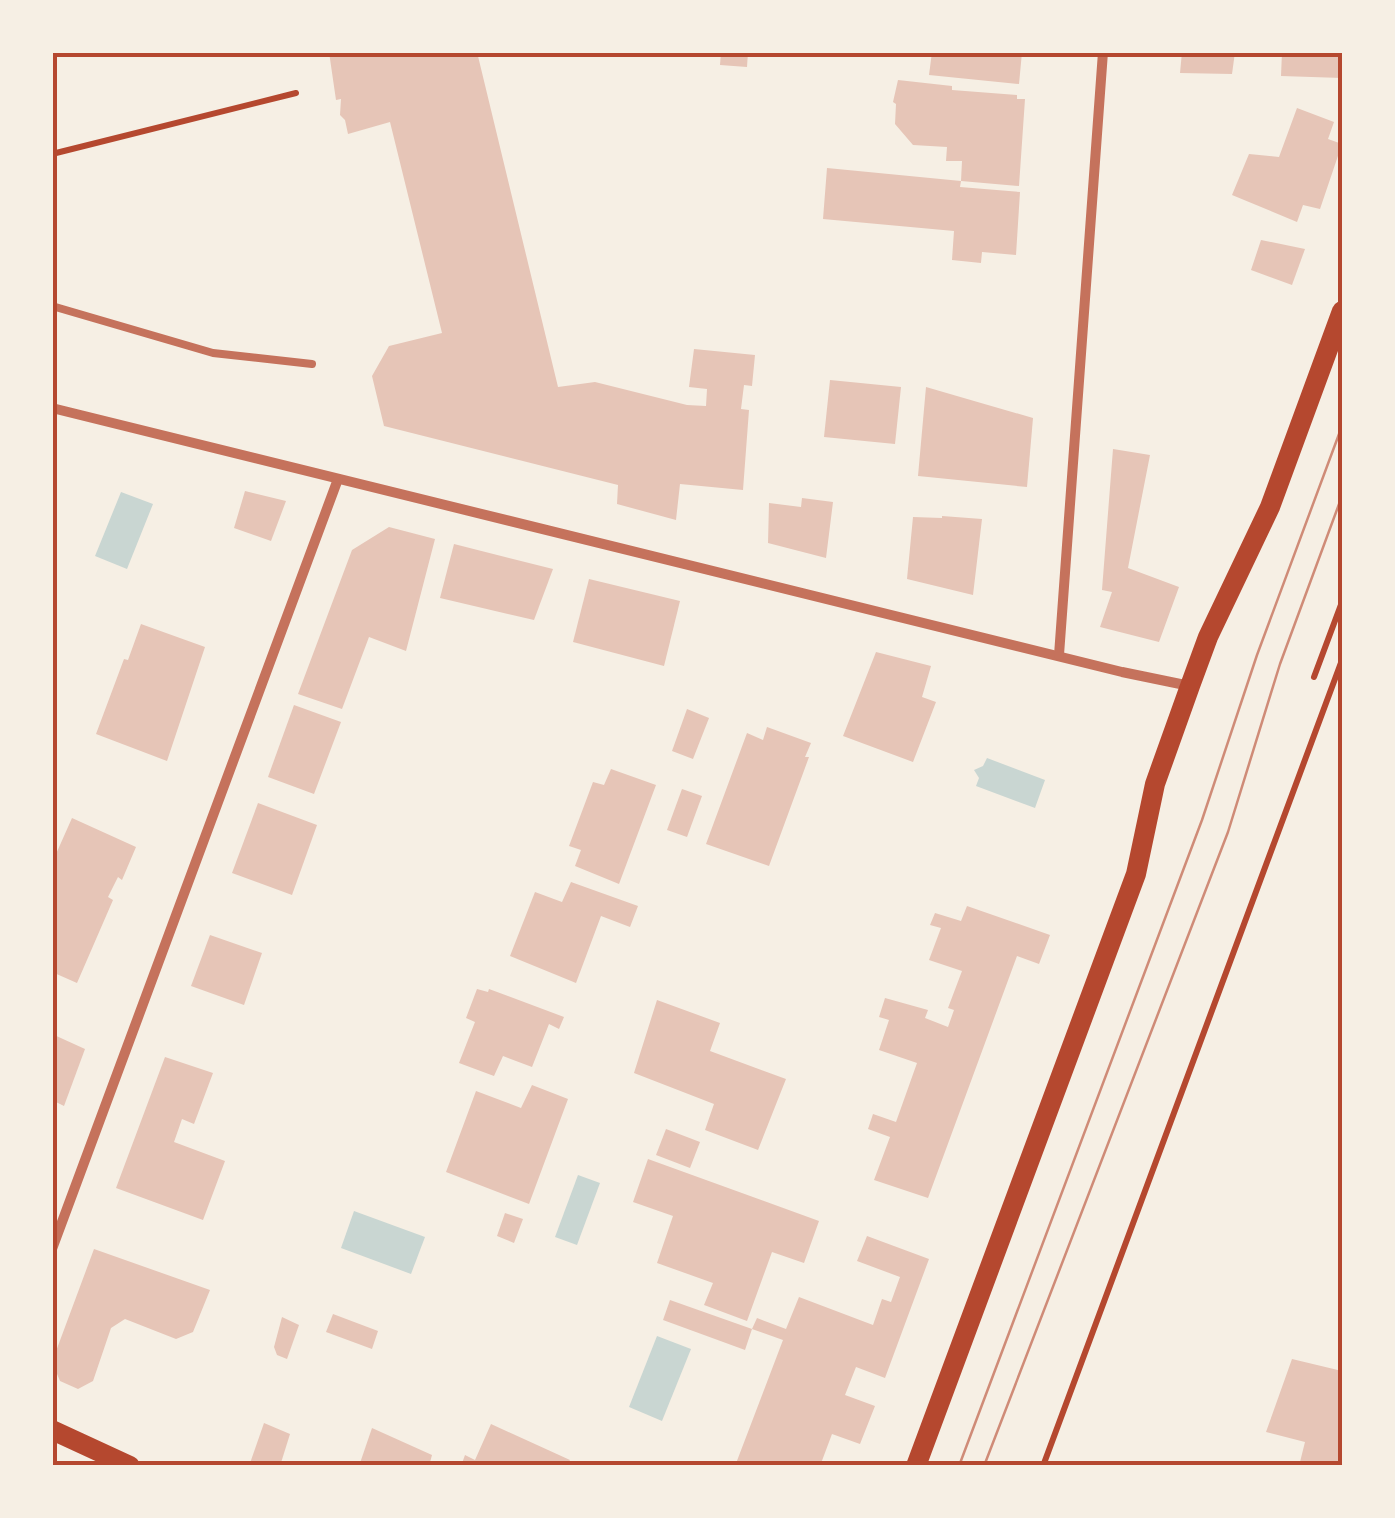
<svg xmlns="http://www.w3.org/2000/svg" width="1395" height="1518" viewBox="0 0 1395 1518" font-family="Ubuntu,sans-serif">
	<rect width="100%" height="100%" fill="#f6efe4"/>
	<g fill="#c9d6d2">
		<polygon points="121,492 153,504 127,569 95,556"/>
		<polygon points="987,758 1045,780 1035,808 976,786 979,778 974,770 983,766"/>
		<polygon points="578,1175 600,1183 577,1245 555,1237"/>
		<polygon points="354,1211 425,1237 411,1274 341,1248"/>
		<polygon points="657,1336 691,1349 662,1421 629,1407"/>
	</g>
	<g fill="#e6c5b7">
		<polygon points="329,52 477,52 558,387 595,382 687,405 706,406 707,389 689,387 694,349 755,355 752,386 744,385 741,409 749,410 743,490 680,484 676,520 617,504 618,485 384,426 372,376 389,346 442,333 390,122 348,134 345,120 340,115 341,99 336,100"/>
		<polygon points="721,52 748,52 747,67 720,65"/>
		<polygon points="932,52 1022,52 1019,84 929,75"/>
		<polygon points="1182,52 1235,52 1232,74 1180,73"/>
		<polygon points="1282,52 1342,52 1342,78 1281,76"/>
		<polygon points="898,80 952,86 952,90 1017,95 1017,99 1025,99 1019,186 961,181 962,161 946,161 947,147 913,145 895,124 896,104 893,102"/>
		<polygon points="1297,108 1334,122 1328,139 1342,144 1320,209 1303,205 1297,222 1232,195 1249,154 1279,157"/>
		<polygon points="827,168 961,181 960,187 1020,192 1016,255 982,252 981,263 952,260 954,231 823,219"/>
		<polygon points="1261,240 1305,249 1292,285 1251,270"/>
		<polygon points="830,380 901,387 895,444 824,437"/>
		<polygon points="926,387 1033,418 1027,487 918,476"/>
		<polygon points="1113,449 1150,455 1128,568 1179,587 1159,642 1100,627 1112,592 1102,590"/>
		<polygon points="245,491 286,501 271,541 234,528"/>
		<polygon points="802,498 833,502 826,558 768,543 769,503 801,507"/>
		<polygon points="942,516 982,519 973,595 907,579 913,517 942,518"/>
		<polygon points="389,527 435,539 406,651 369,637 342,709 298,694 352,550"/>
		<polygon points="454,544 553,569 534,620 440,598"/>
		<polygon points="589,579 680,601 664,666 573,642"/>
		<polygon points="141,624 205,647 167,761 96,734 124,659 128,660"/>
		<polygon points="876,652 931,666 922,697 936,702 913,762 843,736"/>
		<polygon points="294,705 341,722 314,794 268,777"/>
		<polygon points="687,709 709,718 693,759 672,751"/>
		<polygon points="767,727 811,743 805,757 809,757 769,866 706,844 747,733 763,740"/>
		<polygon points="611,769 656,785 619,884 575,866 581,850 569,846 593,782 604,785"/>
		<polygon points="682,789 702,796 687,837 667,830"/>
		<polygon points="258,803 317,825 292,895 232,873"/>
		<polygon points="72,818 136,847 122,880 118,877 108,897 113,900 77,983 52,972 52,863"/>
		<polygon points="571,882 638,906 630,927 601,916 576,983 510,956 535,892 562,902"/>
		<polygon points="967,906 1050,935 1039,964 1017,956 928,1198 874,1180 890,1137 868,1129 873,1114 896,1122 917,1063 879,1050 889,1020 879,1017 885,998 928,1010 925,1018 948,1027 954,1010 948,1008 962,971 929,960 941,928 930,925 935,913 961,921"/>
		<polygon points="210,935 262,953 244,1005 191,986"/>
		<polygon points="477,989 488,992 489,989 564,1017 559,1029 549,1024 532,1067 503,1056 494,1076 459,1063 475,1022 466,1018"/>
		<polygon points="657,1000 720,1023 710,1051 786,1079 758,1150 705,1130 714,1104 634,1073"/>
		<polygon points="52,1034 85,1049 64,1106 52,1100"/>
		<polygon points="165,1057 213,1073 194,1124 182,1119 174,1142 225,1161 203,1220 116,1188"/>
		<polygon points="532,1085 568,1099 529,1204 446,1172 476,1091 521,1108"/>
		<polygon points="666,1129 700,1142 690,1168 656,1155"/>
		<polygon points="648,1159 819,1221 804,1263 772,1252 747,1321 704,1305 713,1283 657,1263 673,1216 633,1202"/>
		<polygon points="505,1213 523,1219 514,1243 497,1236"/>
		<polygon points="867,1236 929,1259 885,1378 856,1367 845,1395 875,1406 860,1444 832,1434 820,1466 735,1466 783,1340 752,1329 757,1318 786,1329 799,1297 873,1325 882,1299 891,1302 900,1277 857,1261"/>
		<polygon points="94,1249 210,1290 193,1332 176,1339 125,1319 111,1328 93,1381 78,1389 60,1381 52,1362"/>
		<polygon points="670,1300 752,1329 745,1350 663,1320"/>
		<polygon points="333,1314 378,1331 372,1349 326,1332"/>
		<polygon points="282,1317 299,1325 287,1359 277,1355 274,1347"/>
		<polygon points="1292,1359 1342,1371 1342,1466 1299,1466 1305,1442 1266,1432"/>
		<polygon points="264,1423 290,1434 280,1466 249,1466"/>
		<polygon points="491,1424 570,1460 567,1466 461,1466 465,1455 475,1460"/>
		<polygon points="372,1428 432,1455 429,1466 359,1466"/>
	</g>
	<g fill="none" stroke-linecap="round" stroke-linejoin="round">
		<g stroke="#b5482f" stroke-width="6">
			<polyline points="52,154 296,93"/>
			<polyline points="1314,677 1342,602"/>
			<polyline points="1043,1466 1342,660"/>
		</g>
		<polyline stroke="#c5725c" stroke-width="8" points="52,306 213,353 312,364"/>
		<g stroke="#c5725c" stroke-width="10">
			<polyline points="52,408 1122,672 1190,686"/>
			<polyline points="1059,655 1103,52"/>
			<polyline points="52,1249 338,479"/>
		</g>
		<g stroke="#b5482f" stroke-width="20">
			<polyline points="52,1430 130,1466"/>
			<polyline points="916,1466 1136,874 1155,784 1190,686 1208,637 1270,507 1342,311"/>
		</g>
		<g stroke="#cf8b77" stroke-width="2.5">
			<polyline points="959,1466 1202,820 1257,655 1342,426"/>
			<polyline points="984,1466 1228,832 1280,664 1342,496"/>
		</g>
	</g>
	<rect width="1395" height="1518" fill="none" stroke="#f6efe4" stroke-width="110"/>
	<rect x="55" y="55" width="1285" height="1408" fill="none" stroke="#b5482f" stroke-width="4"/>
</svg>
